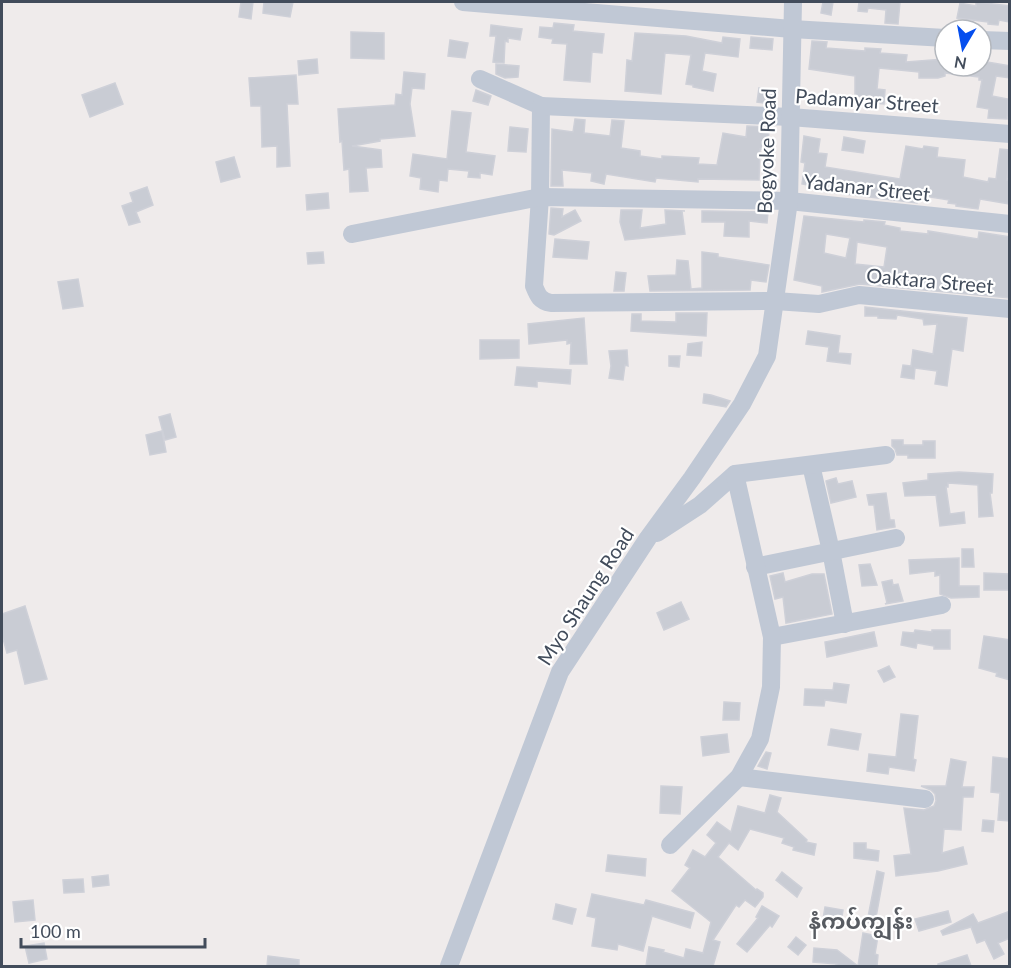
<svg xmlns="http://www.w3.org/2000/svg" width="1011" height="968" viewBox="0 0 1011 968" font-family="Lato,'Noto Sans Myanmar',sans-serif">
	<rect width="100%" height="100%" fill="#efebeb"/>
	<g fill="#c9ccd4" stroke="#ced0d8" stroke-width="1.5" fill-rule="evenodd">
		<polygon points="241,2 253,2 251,19 239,17"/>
		<polygon points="264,2 293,2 290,17 263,13"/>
		<polygon points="823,2 833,2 831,15 821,13"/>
		<polygon points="859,2 900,2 898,24 885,23 886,10 868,8 867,12 858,11"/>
		<polygon points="976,2 1010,6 1010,22 999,20 998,25 988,24 988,22 957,18 960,3 976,6"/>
		<polygon points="554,23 574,25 573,31 604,34 602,53 592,52 590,82 564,80 567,44 552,43 553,39 539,37 540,27 553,28"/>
		<polygon points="491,25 522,29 520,40 508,38 508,42 505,41 504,63 493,62 496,36 490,36"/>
		<polygon points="351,32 384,33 384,59 351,58"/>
		<polygon points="635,33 686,36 722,43 723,37 740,39 738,57 705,53 702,71 716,74 713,91 693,87 693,85 686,84 691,55 665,53 661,94 625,91 627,60 632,61"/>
		<polygon points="751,37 773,39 772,50 750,48"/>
		<polygon points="450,40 468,43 465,58 448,56"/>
		<polygon points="812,41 827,42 826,48 865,51 865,48 881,49 880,53 907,55 906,62 944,59 945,66 981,66 982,61 1010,66 1010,78 996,76 992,96 1008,99 1007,119 988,118 989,109 977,107 982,80 979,80 979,77 945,73 945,76 938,78 919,78 919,72 879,68 877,89 885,90 884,104 873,103 873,97 855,96 855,76 809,69"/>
		<polygon points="317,59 318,73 299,75 298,61"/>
		<polygon points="496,64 519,66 518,77 505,78 496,74"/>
		<polygon points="404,72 425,74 424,89 412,88 410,104 415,136 380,139 380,141 352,146 381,150 382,167 366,168 368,191 350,192 349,169 344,170 342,141 340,142 338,109 395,105 396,94 402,95"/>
		<polygon points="296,75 298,104 287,104 290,166 277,167 277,146 262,147 261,106 251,106 249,78"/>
		<polygon points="115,83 123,104 90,117 82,95"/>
		<polygon points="759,88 775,91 772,104 757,102"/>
		<polygon points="476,90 491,96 488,105 473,101"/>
		<polygon points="452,111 471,113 466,152 495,156 492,175 480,173 480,178 468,177 469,171 448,169 447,181 439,180 438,192 420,189 421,178 410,176 413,154 447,159"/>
		<polygon points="575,119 585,120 584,133 610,136 612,120 624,121 621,148 640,151 640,156 662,159 662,156 699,158 698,164 717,165 723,133 746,137 747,126 769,127 768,150 760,149 759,180 698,179 698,182 656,178 655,182 606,174 604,184 591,181 592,173 562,170 563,186 551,186 552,129 573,132"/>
		<polygon points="510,127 528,129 526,152 508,151"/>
		<polygon points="804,136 820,139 818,153 827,154 825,167 900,179 906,146 923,149 924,146 938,148 937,157 965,160 963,177 988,182 989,178 996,179 1000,149 1010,150 1007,180 1010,180 1010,204 980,199 978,209 956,206 956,204 948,203 949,200 918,195 917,203 822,191 823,188 802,184 805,163 801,162"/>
		<polygon points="844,137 865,141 863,153 842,150"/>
		<polygon points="234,157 240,177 221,182 216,162"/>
		<polygon points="147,187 153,205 136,212 140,222 129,225 122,206 133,202 130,193"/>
		<polygon points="328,193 329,208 307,210 306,195"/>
		<polygon points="551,208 563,209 562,217 575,210 581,221 554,235 549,234"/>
		<polygon points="621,210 642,210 640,228 666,224 665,210 685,211 682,211 685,234 625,240 620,222"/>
		<polygon points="702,211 710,211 768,212 767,223 749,221 749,237 724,236 725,222 702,222"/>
		<path d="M804,216l49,5 11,1v-2l21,2 -1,3 16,3v3l28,3v-3l50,8 1,-7 31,5v61l-150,-14 -38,8v-6l-28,-6zM826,234l24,4 -4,20 -22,-5zM857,242l30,5 -3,20 -29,-3z"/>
		<polygon points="555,239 589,242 587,259 553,257"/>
		<polygon points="323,252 324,263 308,264 307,253"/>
		<polygon points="702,252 718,254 718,257 769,265 766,282 751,280 750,290 650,291 648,276 676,275 677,260 688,261 691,289 702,288"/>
		<polygon points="616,272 626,273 624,291 614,291"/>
		<polygon points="78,279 83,306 63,309 58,282"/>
		<polygon points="865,307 967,318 963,351 952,349 947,386 935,384 937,371 915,368 914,379 901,377 903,365 911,366 913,350 933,354 937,324 924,325 923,319 897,315 896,319 878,318 878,316 865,316"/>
		<polygon points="676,313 707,313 706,336 631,331 632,314 641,314 641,321 676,322"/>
		<polygon points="584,318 587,364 570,364 571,343 567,344 567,340 529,344 528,324"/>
		<polygon points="808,331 840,336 838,353 851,354 850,364 827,361 829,347 806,344"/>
		<polygon points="480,340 519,340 519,358 480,359"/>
		<polygon points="702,342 701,356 687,355 688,344"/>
		<polygon points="627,350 628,366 625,365 623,380 609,378 611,366 609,351"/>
		<polygon points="669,356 680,356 679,367 669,366"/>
		<polygon points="517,367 571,370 570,384 537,381 537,387 515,385"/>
		<polygon points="704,394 711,395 730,401 726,407 703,403"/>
		<polygon points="170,414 176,437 165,440 159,417"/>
		<polygon points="162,431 166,452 150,455 146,435"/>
		<polygon points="892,440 903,440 903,445 923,445 923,441 935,441 935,458 908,458 908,455 897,455 895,449 892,446"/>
		<polygon points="959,472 993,474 992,493 990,493 993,516 979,517 978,485 948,483 948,487 946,487 950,514 964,512 965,523 940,526 936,495 905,496 903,483 928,480 928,474"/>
		<polygon points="836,478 838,484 852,481 856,497 831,503 826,481"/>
		<polygon points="886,493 890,520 894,520 895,527 877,530 874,505 869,505 867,495"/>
		<polygon points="962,549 973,549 974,567 962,567"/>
		<polygon points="959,558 959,586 979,586 979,597 951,598 940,594 940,575 935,576 935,571 910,574 909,560"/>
		<polygon points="870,564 877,585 862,586 859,565"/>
		<polygon points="783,573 785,582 812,574 824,574 832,614 786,623 783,597 775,599 770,576"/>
		<polygon points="984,573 1010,574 1010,590 984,590"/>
		<polygon points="892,580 893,585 898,584 903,601 885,604 887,603 882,582"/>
		<polygon points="681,602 689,619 664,630 657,613"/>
		<polygon points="25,606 47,679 25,684 17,650 7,653 2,635 2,614"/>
		<polygon points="915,630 932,632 932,630 950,630 950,649 934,649 934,646 917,643 916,648 901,645 903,632 914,633"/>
		<polygon points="874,632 877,646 827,657 825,642"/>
		<polygon points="984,636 1010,640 1010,680 996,676 997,673 979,668"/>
		<polygon points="889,666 895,677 884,682 878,671"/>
		<polygon points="834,683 849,685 846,703 825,700 824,706 804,705 805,689 833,690"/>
		<polygon points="724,702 740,703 739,720 723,720"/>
		<polygon points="901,714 918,716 913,759 916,760 914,771 889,767 888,774 867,771 869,754 896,757"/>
		<polygon points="831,729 861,734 858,750 828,745"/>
		<polygon points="727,734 729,752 703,756 701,737"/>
		<polygon points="766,752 771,753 767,769 758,766"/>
		<polygon points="993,757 1010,759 1010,821 998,820 1000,793 991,792"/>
		<polygon points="951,759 966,762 962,787 974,787 973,797 963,797 961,830 944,829 942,853 963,847 967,864 938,871 896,876 894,856 911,854 904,808 924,810 934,806 936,801 935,794 931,790 921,786 946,786"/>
		<polygon points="661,786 682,787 680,814 660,813"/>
		<polygon points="770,795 781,798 777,812 807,840 806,842 816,844 814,855 793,850 794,847 782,843 784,838 750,829 738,850 729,843 718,857 756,890 757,889 763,893 763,897 755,907 745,900 739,907 736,905 713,940 720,942 713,966 646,966 649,947 664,950 663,952 684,958 686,949 703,953 711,922 672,891 690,868 685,865 693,850 705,857 716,843 707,835 717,822 731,832 738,806 765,813"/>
		<polygon points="983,820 994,821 993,832 982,831"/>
		<polygon points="854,843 866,843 866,849 879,851 878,861 854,858"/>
		<polygon points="608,855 646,859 645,876 606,871"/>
		<polygon points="877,871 884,873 875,923 867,922"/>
		<polygon points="782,872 802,888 797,897 776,880"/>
		<polygon points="108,875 109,885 93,887 92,877"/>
		<polygon points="83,879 84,892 64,893 63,880"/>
		<polygon points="592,894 644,905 646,900 694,913 690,928 652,916 643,951 618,944 617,950 592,946 596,918 587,916"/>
		<polygon points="33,900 35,920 15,922 13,902"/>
		<polygon points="556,904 576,909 572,924 553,919"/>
		<polygon points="762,906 779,916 772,927 770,925 747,952 737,944 758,918 756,917"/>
		<polygon points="825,907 843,910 841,922 823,919"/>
		<polygon points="948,911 951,922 919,931 915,919"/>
		<polygon points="1010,911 1010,938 998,943 1004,954 994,959 985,940 977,943 971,927 943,935 941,931 973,914 978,923"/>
		<polygon points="863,933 878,936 875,954 878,955 877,966 835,966 837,964 813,962 814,948 837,950 858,966"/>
		<polygon points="796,937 806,945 798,955 788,947"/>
		<polygon points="44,943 47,959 29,963 25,946"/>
		<polygon points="967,955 971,966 938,966 938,964"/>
		<polygon points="268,956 299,960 299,966 267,966"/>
	</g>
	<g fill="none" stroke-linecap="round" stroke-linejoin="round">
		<g stroke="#c0c8d5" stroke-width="18">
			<polyline points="463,2 792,29 945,38"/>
			<polyline points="981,40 1010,41"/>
			<path d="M480,79l61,27 -1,91 -6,89c4,10 6,15 17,17l224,-2 44,3 40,-9 151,14"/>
			<polyline points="541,106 790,117 1010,134"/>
			<polyline points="352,234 540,197 789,201 1010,224"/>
			<polyline points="811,465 831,551 845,624"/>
			<polyline points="657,533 700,505 735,474 886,455"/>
			<polyline points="755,567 896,538"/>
			<polyline points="772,637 942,605"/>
			<polyline points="739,777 925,799"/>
			<polyline points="670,845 739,777 760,739 771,687 772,637 735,474"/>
			<polyline points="449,966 560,672 648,538 692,478 742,404 767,356 789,201 793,2"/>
		</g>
	</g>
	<g text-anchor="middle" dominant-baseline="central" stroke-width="4.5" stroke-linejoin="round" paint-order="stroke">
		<g font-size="20" fill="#424c5b" stroke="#fff">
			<text transform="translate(867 100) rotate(4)">Padamyar Street</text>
			<text transform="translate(766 151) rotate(-88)">Bogyoke Road</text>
			<text transform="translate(867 187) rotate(6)">Yadanar Street</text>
			<text transform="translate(930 280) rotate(5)">Oaktara Street</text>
			<text transform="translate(585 596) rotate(-57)">Myo Shaung Road</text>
		</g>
		<g font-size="22" font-weight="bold" fill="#575b61" stroke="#fff">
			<text x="861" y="920">နံကပ်ကျွန်း</text>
		</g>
	</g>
	<rect width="1011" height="968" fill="none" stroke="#424c5b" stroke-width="6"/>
	<g transform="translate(963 48) rotate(190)"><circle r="28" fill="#ffffff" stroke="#b3b7bd" stroke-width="1.5"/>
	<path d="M0-4.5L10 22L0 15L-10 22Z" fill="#054eee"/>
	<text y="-9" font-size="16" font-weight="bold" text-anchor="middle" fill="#424c5b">N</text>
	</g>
	<path d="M21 938v9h184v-9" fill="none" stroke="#424c5b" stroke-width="3"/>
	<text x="30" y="938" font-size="18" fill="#424c5b" stroke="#ffffff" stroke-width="4.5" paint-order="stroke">100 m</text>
</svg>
